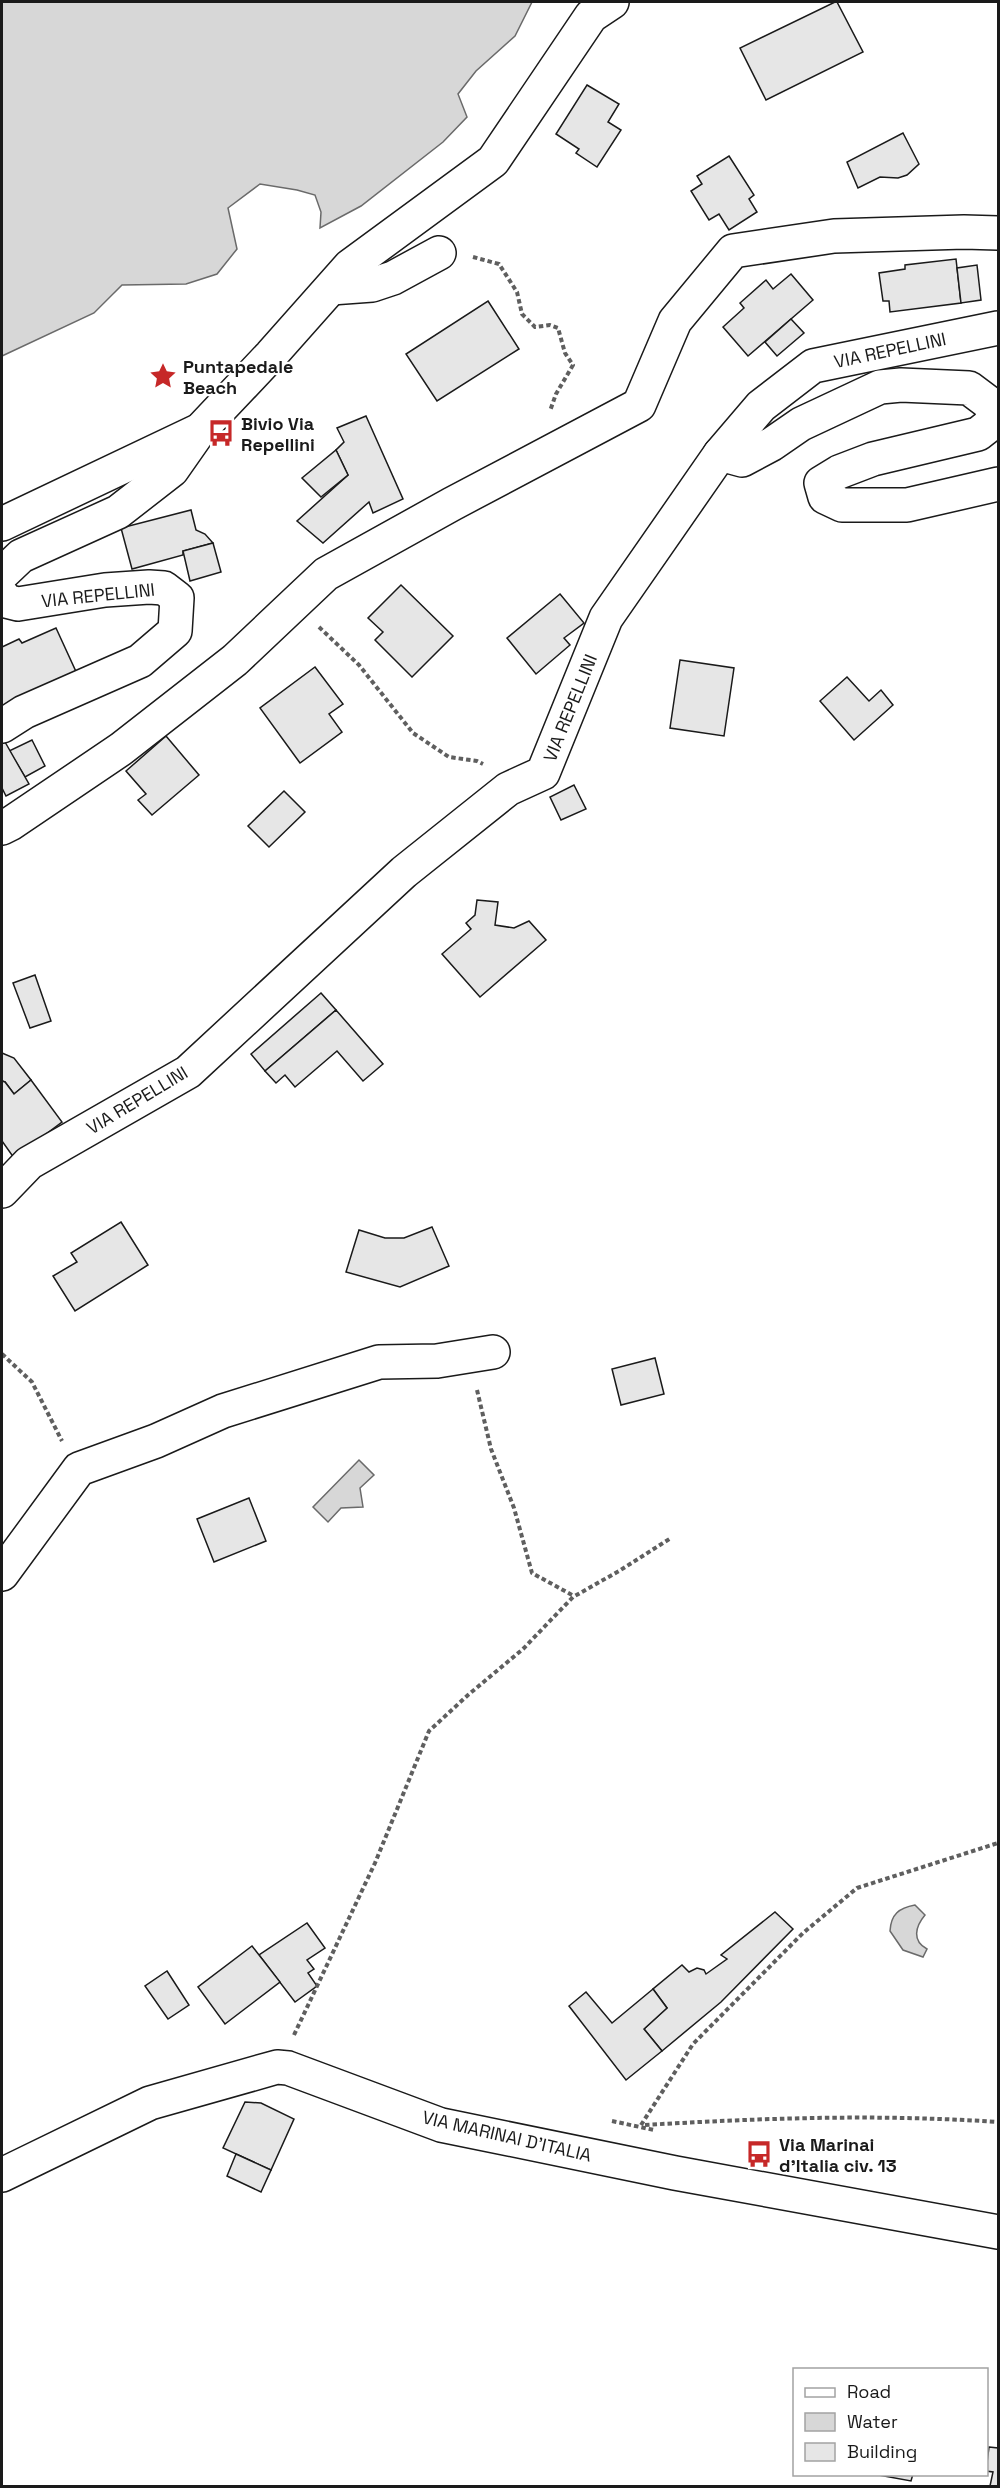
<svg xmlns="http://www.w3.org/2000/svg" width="1000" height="2488" viewBox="0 0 1000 2488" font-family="'Space Grotesk',sans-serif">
	<rect width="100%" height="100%" fill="#fff"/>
	<g fill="#d7d7d7" stroke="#6a6a6a" stroke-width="1.5">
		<polygon points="2,2 532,2 515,36 476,71 458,94 467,117 443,142 361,206 320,228 321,212 315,195 297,190 260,184 228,208 237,249 217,274 186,284 122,285 94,313 2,356"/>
		<polygon points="359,1460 374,1475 360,1488 363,1507 341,1508 328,1522 313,1507"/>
		<path d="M915,1905l10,10c-10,12 -13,26 2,34l-4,8 -20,-7 -13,-19c1,-17 9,-23 25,-26z"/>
	</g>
	<g fill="#e6e6e6" stroke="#1a1a1a" stroke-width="1.5">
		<polygon points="835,2 837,2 863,52 766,100 740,48"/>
		<polygon points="587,85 619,104 608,122 621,130 597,167 576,153 579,149 556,134"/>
		<polygon points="903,133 919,164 907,175 898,178 880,177 858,188 847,162"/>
		<polygon points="729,156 754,195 749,199 757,212 729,230 719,214 709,220 691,191 702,184 697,176"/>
		<polygon points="956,259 961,303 890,312 889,301 883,301 879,273 905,269 905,265"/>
		<polygon points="977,265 981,300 961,303 957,268"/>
		<polygon points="791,274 813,300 748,356 723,327 744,308 740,303 766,280 773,289"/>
		<polygon points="488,301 519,349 437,401 406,354"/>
		<polygon points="791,319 804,333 777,356 765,342"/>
		<polygon points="366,416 403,499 373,513 369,502 323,543 297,521 348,475 336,450 344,442 337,428"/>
		<polygon points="336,450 348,475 321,497 302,478"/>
		<polygon points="191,510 196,530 205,534 213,543 183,551 183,555 132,569 121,528"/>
		<polygon points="213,543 221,572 190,581 183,551"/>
		<polygon points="401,585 453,636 412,677 375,640 383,632 368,618"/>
		<polygon points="560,594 584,623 564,638 570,645 536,674 507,638"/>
		<polygon points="56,628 78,676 2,712 2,647 19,639 22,643"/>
		<polygon points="680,660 734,668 724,736 670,728"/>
		<polygon points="315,667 343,704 329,714 342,732 300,763 260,708"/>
		<polygon points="847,677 869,701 881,690 893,705 854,740 820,701"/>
		<polygon points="166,736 199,775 152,815 138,800 146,794 126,771"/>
		<polygon points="32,740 45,766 25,777 9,751"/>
		<polygon points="5,742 29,784 6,796 2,788 2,744"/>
		<polygon points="574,785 586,809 561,820 550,797"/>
		<polygon points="284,791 305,812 269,847 248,826"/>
		<polygon points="477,900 498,902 495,925 514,928 529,921 546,940 480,997 442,954 471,929 466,923 475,915"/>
		<polygon points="35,975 51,1021 30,1028 13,983"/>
		<polygon points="321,993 336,1010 265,1071 251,1054"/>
		<polygon points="336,1010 383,1064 363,1081 337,1051 295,1087 285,1075 276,1083 265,1071"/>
		<polygon points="2,1053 14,1058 31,1080 14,1094 5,1082 2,1081"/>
		<polygon points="31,1080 62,1122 14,1158 2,1141 2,1081 5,1082 14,1094"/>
		<polygon points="121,1222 148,1265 75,1311 53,1276 77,1262 71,1253"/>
		<polygon points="432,1227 449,1266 400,1287 346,1272 359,1230 385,1238 404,1238"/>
		<polygon points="655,1358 664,1394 621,1405 612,1369"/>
		<polygon points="249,1498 266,1541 214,1562 197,1519"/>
		<polygon points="775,1912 793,1929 721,2002 662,2051 644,2029 667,2008 653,1989 682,1965 689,1972 697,1968 704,1970 706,1974 727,1959 721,1955"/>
		<polygon points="307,1923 325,1948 307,1960 314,1969 308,1973 317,1986 295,2002 259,1955"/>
		<polygon points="252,1946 280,1982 225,2024 198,1987"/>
		<polygon points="167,1971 189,2005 168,2019 145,1986"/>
		<polygon points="653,1989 667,2008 644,2029 662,2051 626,2080 569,2006 586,1992 612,2023"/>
		<polygon points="245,2102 261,2103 294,2119 271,2170 223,2148"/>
		<polygon points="236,2154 271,2170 261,2192 227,2176"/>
		<polygon points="989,2447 998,2448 998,2486 990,2486 993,2472 986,2471"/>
		<polygon points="873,2474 913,2474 911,2481"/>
	</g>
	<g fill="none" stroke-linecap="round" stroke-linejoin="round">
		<defs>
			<g id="minor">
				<polyline points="331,288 372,285 393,278 439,253"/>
				<polyline points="720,454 742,460 772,444 801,424 880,387 901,385 969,388 989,403 996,420 978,434 873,459 839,472 821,483 825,497 842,505 907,505 998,484"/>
				<polyline points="2,574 21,556 118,512 172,470 200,430"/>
				<polyline points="2,595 6,601 18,604 105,590 149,587 164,588 177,598 175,631 140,661 24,712 2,726"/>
				<polyline points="2,828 10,824 121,749 235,660 326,574 452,504 639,405 675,321 733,251 834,236 964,232 998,233"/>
				<polyline points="2,1191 29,1163 188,1072 404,872 508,789 543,773 606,618 720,454 761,406 813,366 998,328"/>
				<polyline points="2,1574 79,1469 156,1441 223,1411 379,1362 437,1361 493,1352"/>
				<polyline points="2,2175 150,2103 277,2067 288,2068 441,2125 675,2173 998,2232"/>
			</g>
			<polyline id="major" points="2,524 200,430 271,355 350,266 493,161 591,16 612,2"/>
		</defs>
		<use href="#minor" stroke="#1a1a1a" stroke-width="36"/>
		<use href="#major" stroke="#1a1a1a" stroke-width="36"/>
		<g stroke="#5f5f5f" stroke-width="4" stroke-dasharray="4.5 3" stroke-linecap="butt">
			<polyline points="473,257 499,264 517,292 522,314 535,327 550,325 558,328 565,353 573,365 556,394 550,411"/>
			<polyline points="319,627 359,665 413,733 449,757 477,761 483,764"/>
			<polyline points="2,1354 32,1382 62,1441"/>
			<polyline points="477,1390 491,1449 514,1508 532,1573 574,1596"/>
			<polyline points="294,2035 375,1863 429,1731 468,1695 523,1649 573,1597 619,1571 671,1538"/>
			<polyline points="612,2121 654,2130"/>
			<polyline points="641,2125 693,2044 803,1933 857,1888 998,1843"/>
			<path d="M645,2125c118,-7 235,-11 353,-3"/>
		</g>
		<use href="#minor" stroke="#fff" stroke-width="33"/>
		<use href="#major" stroke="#fff" stroke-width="33"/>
	</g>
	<defs>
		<symbol id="sight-bare" viewBox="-9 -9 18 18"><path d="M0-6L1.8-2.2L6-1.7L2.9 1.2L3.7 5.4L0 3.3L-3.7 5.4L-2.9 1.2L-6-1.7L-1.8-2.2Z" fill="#c62828" stroke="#fff" stroke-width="2.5" paint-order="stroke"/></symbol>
		<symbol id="bus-bare" viewBox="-9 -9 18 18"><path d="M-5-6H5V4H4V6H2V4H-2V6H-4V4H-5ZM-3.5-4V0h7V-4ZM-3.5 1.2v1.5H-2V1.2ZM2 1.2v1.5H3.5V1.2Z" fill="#c62828" stroke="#fff" stroke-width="2.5" paint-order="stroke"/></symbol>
	</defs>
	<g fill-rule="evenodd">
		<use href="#sight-bare" x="144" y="357" width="38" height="38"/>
		<use href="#bus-bare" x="202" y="414" width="38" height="38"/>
		<use href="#bus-bare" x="740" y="2135" width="38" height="38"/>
	</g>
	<g text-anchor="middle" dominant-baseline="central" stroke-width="4.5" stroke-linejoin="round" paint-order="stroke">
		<g font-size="18" fill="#1a1a1a" stroke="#fff">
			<text transform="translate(890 350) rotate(-12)">VIA REPELLINI</text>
			<text transform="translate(98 595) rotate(-6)">VIA REPELLINI</text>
			<text transform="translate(570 708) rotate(-68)">VIA REPELLINI</text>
			<text transform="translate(137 1100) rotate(-31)">VIA REPELLINI</text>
			<text transform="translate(507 2136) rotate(13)">VIA MARINAI D'ITALIA</text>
		</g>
		<g font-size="18" font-weight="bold" fill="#1a1a1a" stroke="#fff" text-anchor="start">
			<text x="183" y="366">Puntapedale<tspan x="183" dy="21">Beach</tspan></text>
			<text x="241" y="423">Bivio Via<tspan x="241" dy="21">Repellini</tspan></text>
			<text x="779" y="2144">Via Marinai<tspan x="779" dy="21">d'Italia civ. 13</tspan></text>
		</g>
	</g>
	<rect width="1000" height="2488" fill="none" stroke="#1a1a1a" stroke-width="6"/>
	<rect x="793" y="2368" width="195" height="108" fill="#ffffff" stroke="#a3a3a3" stroke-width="1.5"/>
	<rect x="805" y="2388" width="30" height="9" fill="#ffffff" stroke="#a3a3a3" stroke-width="1.5"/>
	<text x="847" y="2398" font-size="18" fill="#1a1a1a">Road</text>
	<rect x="805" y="2413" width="30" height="18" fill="#d7d7d7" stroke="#a3a3a3" stroke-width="1.5"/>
	<text x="847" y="2428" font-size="18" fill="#1a1a1a">Water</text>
	<rect x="805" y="2443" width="30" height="18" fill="#e6e6e6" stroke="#a3a3a3" stroke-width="1.5"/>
	<text x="847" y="2458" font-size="18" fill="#1a1a1a">Building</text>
</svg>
